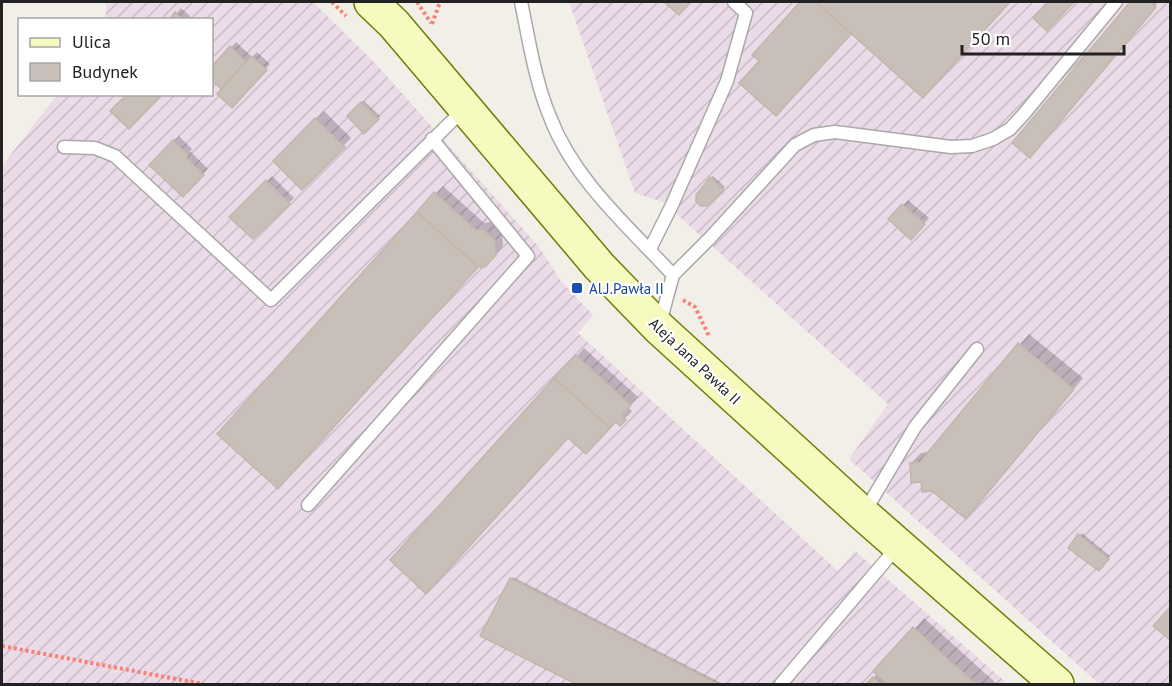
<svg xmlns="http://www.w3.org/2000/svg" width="1172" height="686" viewBox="0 0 1172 686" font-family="'PT Sans',sans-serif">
	<defs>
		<pattern id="industrial-furrows" width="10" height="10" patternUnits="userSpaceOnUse" patternTransform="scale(1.5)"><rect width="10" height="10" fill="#ebdbe8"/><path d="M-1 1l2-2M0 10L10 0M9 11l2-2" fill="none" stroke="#c9bcc7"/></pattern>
	</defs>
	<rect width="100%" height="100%" fill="#f2efe9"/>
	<g fill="url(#industrial-furrows)">
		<polygon points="106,2 313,2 375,63 539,247 561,281 593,315 578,333 838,571 855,551 1008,684 2,684 2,166 57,95 212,94 212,20 106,19"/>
		<polygon points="569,2 1170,2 1170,684 1099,684 849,459 888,404 663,202 635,193"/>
	</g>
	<g fill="#0003">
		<polygon points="802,2 1009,2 933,86 852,32 761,61 754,55"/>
		<polygon points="1132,2 1154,2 1157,4 1030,156 1014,143"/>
		<polygon points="181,8 194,20 171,20"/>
		<polygon points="236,42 252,57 257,52 270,64 237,101 212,78 212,68"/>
		<polygon points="364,101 380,116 364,132 349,116"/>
		<polygon points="324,111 351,138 302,188 275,161"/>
		<polygon points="179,136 192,149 190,151 208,169 183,195 151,165"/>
		<polygon points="272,176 294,198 253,237 232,217"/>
		<polygon points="713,176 725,187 707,205 697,196"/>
		<polygon points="443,186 484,223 491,222 502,232 503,246 493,257 219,434"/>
		<polygon points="908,200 929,218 911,238 890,219"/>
		<polygon points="1029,334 1083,378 976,507 922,481 911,463 921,453 929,452"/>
		<polygon points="584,348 638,397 628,407 632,411 620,424 577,356"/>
		<polygon points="1082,533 1110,556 1099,569 1070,548"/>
		<polygon points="513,577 723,684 580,684 482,635"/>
		<polygon points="924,618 997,684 868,684"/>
	</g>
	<g fill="#c7bfb8" stroke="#c4b6ab" stroke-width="1.5">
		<polygon points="664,2 691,2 679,15"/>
		<polygon points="800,2 816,2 852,33 776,116 739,83 759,61 752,55"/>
		<polygon points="816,2 1010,2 923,98"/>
		<polygon points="1048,2 1074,2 1047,31 1033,18"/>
		<polygon points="1130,2 1150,2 1156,7 1030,158 1012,143"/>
		<polygon points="175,12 183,20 169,20"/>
		<polygon points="230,46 246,61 221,89 212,80 212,66"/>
		<polygon points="251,56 267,70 232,108 217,94"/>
		<polygon points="127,94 163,94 129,129 110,111"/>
		<polygon points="361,102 379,119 364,134 347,116"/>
		<polygon points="315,118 345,147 302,190 273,161"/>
		<polygon points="173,140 188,155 186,157 204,175 183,197 149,165"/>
		<polygon points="710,177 724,190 707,206 701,206 696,202 696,195"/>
		<polygon points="266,180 290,204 253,239 229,217"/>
		<polygon points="434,192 476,230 483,229 495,240 496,255 485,267 478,267 417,212"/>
		<polygon points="902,204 925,224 911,240 888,219"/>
		<polygon points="417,212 478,267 278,489 217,434"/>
		<polygon points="1018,343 1074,389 966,519 932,491 922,492 921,482 911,483 910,463 920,462"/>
		<polygon points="576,355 631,405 622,416 626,420 620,426 616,422 610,428 554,378"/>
		<polygon points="554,378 610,428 586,454 568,438 426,594 390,560"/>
		<polygon points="1078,534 1109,559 1099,571 1068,548"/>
		<polygon points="510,578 718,684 576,684 480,636"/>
		<polygon points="1169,608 1170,609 1170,640 1153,626"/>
		<polygon points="913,627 976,684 887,684 873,671"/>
		<polygon points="873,677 881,684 866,684"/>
	</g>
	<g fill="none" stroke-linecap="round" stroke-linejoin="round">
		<defs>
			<g id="service">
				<path d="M521,2c8,38 14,79 29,115 24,63 78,109 123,158"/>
				<polyline points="64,147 95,148 115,156 271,300 464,109"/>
				<polyline points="650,249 671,207 727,81 746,13 734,2"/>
				<polyline points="660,323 673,275 710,238 795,145 814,135 835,132 951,147 972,146 993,139 1010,129 1023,115 1116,2"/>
				<polyline points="308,505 528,256 432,139"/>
				<polyline points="864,513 915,427 977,349"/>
				<polyline points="781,684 898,546"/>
			</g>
			<polyline id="secondary" points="371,2 394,24 599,266 659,328 863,514 1057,684"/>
		</defs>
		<use href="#service" stroke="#a9a9a9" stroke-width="15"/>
		<use href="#secondary" stroke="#707d05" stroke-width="36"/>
		<g stroke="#fa8072" stroke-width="4" stroke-dasharray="3 3" stroke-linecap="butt">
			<polyline points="332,2 346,16"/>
			<polyline points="417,2 431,23"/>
			<polyline points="432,24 440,2"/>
			<polyline points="683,300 695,307 709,336"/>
			<polyline points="2,646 203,684"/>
		</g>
		<use href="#service" stroke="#fff" stroke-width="12"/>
		<use href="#secondary" stroke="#f7fabf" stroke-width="33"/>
	</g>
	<rect fill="#1a4fb4" stroke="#fff" stroke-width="2" x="571" y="282" width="12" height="12" rx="3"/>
	<g text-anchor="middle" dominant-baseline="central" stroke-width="4.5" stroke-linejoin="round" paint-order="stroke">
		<g font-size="15" fill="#164399" stroke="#fff" text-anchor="start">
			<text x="589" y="288">Al.J.Pawła II</text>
		</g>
		<g font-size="15" fill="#222" stroke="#fff">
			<text transform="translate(695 361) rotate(43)">Aleja Jana Pawła II</text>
		</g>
	</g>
	<rect width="1172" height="686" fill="none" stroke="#222222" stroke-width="6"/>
	<rect x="18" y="18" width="195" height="78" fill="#ffffff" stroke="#a7a7a7" stroke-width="1.5"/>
	<rect x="30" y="38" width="30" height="9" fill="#f7fabf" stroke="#a7a7a7" stroke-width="1.5"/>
	<text x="72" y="48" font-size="18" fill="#222222">Ulica</text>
	<rect x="30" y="63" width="30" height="18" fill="#c7bfb8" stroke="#a7a7a7" stroke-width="1.5"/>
	<text x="72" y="78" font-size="18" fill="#222222">Budynek</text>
	<path d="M962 45v9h162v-9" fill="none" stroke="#222222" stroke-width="3"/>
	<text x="971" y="45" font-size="18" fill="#222222" stroke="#ffffff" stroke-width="4.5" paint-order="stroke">50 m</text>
</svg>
